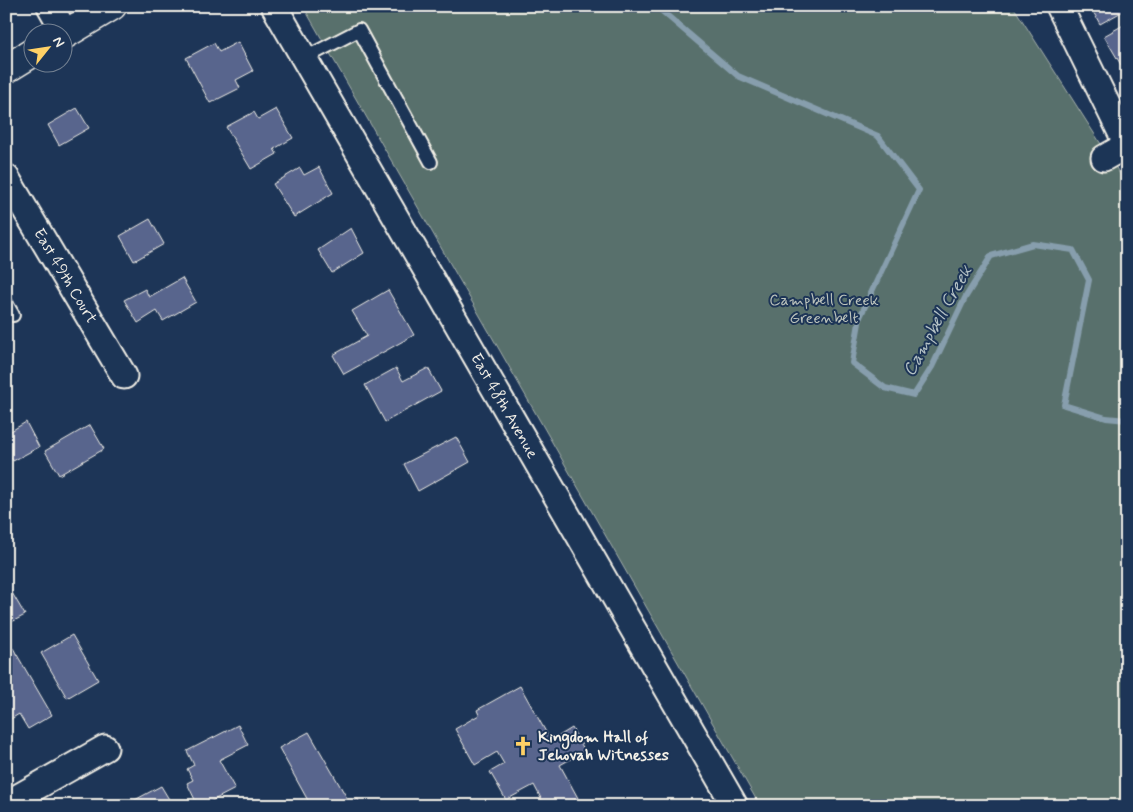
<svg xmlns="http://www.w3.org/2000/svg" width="1133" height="812" viewBox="0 0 1133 812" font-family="Mynerve,sans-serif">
	<rect width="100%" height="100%" fill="#1d3557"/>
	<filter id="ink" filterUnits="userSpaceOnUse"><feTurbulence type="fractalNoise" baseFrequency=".02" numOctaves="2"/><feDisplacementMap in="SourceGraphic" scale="10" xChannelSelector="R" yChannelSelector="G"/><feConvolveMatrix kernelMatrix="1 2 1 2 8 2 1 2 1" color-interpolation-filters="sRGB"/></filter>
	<g filter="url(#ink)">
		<polygon fill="#58706c" stroke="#a6b0aa" points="303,6 1013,6 1127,185 1127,806 760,806"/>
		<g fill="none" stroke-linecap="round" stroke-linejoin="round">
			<polyline stroke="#879ead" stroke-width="6" points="656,6 738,76 878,136 919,190 860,317 852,363 885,388 914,395 932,367 965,298 991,256 1033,244 1073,250 1089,280 1064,405 1106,418 1127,420"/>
		</g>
		<g fill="#59658d" stroke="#f4f1e8">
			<polygon points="1090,6 1127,6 1127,9 1100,24"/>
			<polygon points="1127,23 1127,75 1104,36"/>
			<polygon points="238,42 253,71 236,80 240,88 210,103 186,58 214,43 219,52"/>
			<polygon points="77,108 89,128 59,145 48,125"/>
			<polygon points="276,109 293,138 274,149 277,154 251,169 226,127 254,112 258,119"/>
			<polygon points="319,167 333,193 294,217 273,184 300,168 304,175"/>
			<polygon points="150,219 164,244 134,261 120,236"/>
			<polygon points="351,228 364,253 332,273 318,250"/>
			<polygon points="182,278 196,302 163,321 157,311 138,323 124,300 145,289 149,297"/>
			<polygon points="388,290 414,335 344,374 333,355 367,336 352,311"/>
			<polygon points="396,368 403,381 428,368 441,391 385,422 365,385"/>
			<polygon points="26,422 39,447 13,461 6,449 6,434"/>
			<polygon points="90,425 104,449 59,475 45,451"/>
			<polygon points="456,437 470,462 418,491 404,464"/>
			<polygon points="8,586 25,615 6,625 6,587"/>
			<polygon points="72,635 98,680 67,698 41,653"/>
			<polygon points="13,648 52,715 28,729 19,714 6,722 6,652"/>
			<polygon points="520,686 551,741 572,728 585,751 560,765 578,798 564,806 545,806 534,785 506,800 490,772 504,764 497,752 475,765 455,729 479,715 477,710"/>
			<polygon points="238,725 248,745 219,760 235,789 202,806 198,806 187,783 193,780 187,769 194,765 187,751"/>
			<polygon points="309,732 347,798 333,806 311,806 279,748"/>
			<polygon points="161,786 173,806 135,806 133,801"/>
			<polygon points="358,799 361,806 346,806"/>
		</g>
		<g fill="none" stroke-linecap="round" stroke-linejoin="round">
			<defs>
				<g id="service">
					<polyline points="303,59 359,30 431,162"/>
					<polyline points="6,303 13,315"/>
				</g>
				<g id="minor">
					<polyline points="50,6 66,34"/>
					<polyline points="274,6 735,806"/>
					<polyline points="1059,6 1127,145"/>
					<polyline points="1104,158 1127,145"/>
					<polyline points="6,177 124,376"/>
					<polyline points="6,804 105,748"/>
				</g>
				<g id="secondary">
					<polyline points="62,36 112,6"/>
					<polyline points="6,69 32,53"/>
				</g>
			</defs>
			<use href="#service" stroke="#f4f1e8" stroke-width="16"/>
			<use href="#minor" stroke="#f4f1e8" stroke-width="29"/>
			<use href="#secondary" stroke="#f4f1e8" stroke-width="31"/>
			<use href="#service" stroke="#1d3557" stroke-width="12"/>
			<use href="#minor" stroke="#1d3557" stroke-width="25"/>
			<use href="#secondary" stroke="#1d3557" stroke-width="28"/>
		</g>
	</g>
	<defs>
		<symbol id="church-bare" viewBox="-9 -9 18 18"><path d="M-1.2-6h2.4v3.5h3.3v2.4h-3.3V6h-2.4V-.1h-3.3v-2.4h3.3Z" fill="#ffd166" stroke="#1d3557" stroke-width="2.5" paint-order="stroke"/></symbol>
	</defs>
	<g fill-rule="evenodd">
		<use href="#church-bare" x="509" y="732" width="28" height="28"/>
	</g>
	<g text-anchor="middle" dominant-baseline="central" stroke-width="4" stroke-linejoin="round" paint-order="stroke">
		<g font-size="16" fill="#f4f1e8" stroke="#1d3557">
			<text transform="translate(65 276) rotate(59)">East 49th Court</text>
			<text transform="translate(504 406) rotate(60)">East 48th Avenue</text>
		</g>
		<g font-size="16" fill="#bdc4bd" stroke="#1d3557">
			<text x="824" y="300">Campbell Creek<tspan x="824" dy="18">Greenbelt</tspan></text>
		</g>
		<g font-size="16" font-weight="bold" fill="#f4f1e8" stroke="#1d3557" text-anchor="start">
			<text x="538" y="737">Kingdom Hall of<tspan x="538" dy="18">Jehovah Witnesses</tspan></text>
		</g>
		<g font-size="18" font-style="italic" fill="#b4c1c5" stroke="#1d3557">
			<text transform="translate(938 321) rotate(-61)">Campbell Creek</text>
		</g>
	</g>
	<rect width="1133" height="812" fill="none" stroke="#1d3557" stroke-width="25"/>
	<rect x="12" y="12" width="1108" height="787" fill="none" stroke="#f4f1e8" stroke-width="2" filter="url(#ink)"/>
	<g transform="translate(48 48) rotate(60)"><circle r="24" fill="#1d3557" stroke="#738091"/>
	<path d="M0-4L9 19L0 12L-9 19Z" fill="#ffd166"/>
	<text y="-8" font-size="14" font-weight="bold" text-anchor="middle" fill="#f4f1e8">N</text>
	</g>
</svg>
